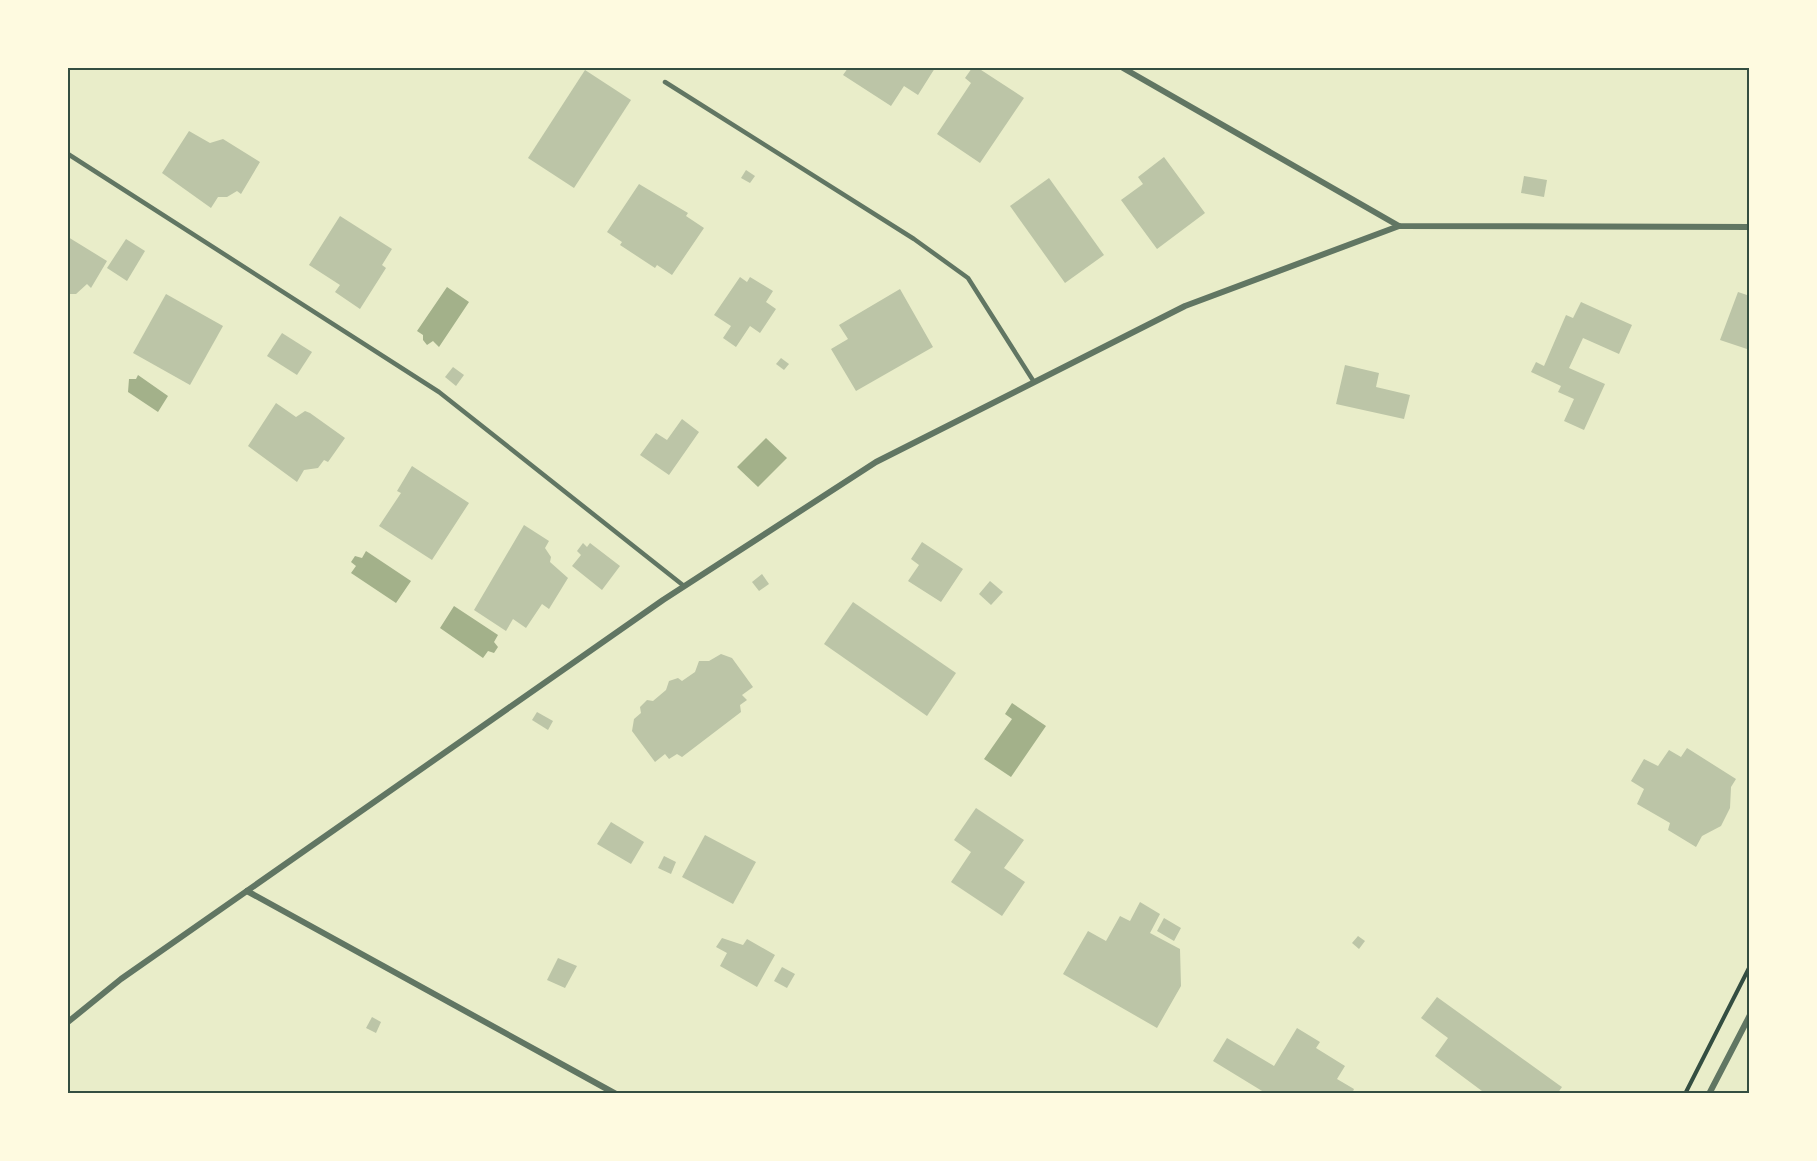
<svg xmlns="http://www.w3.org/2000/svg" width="1817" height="1161" viewBox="0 0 1817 1161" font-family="'IBM Plex Sans',sans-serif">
	<rect width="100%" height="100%" fill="#e9edc9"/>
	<g fill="#a3b18a">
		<polygon points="447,287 469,302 439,347 433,341 427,345 423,340 423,335 417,331"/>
		<polygon points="138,375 168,396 158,412 128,392 129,379 136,379"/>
		<polygon points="766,438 787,458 758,487 737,467"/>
		<polygon points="366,551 411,581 396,603 351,573 356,566 351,562 355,556 362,558"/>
		<polygon points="454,606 498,635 494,642 498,647 494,653 488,651 483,658 440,628"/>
		<polygon points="1012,703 1046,726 1011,777 984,759 1012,719 1005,714"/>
	</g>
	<g fill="#bcc5a7">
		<polygon points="848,68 935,68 918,95 904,86 891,106 843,75"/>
		<polygon points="972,68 978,68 1024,98 980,163 937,134 971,83 965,78"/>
		<polygon points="585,70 631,100 574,188 528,158"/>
		<polygon points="189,131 210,143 223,139 260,162 241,194 237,191 227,197 218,197 211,208 162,173"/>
		<polygon points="1164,157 1205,213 1157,249 1121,200 1143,184 1138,177"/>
		<polygon points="746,170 755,176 750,183 741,178"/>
		<polygon points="1524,176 1547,180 1544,197 1521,193"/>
		<polygon points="1049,178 1104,255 1065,283 1010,206"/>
		<polygon points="639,184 688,213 686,216 704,228 672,275 657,265 655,268 620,245 622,242 607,232"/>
		<polygon points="340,216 392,249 382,265 386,268 360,309 335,292 340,285 309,265"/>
		<polygon points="68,237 107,261 91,288 87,284 76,294 68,294"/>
		<polygon points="126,239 145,251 127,281 107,268"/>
		<polygon points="740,277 747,282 750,277 773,291 766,302 776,309 760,333 750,326 736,347 723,338 731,326 714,315"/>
		<polygon points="900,289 933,347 856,391 831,349 848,339 839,325"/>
		<polygon points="1738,292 1750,296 1750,350 1720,340"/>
		<polygon points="166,294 223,326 190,385 133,353"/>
		<polygon points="1581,302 1632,325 1619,354 1583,338 1569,368 1605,384 1584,430 1564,421 1574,399 1558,392 1561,386 1531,372 1536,362 1544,366 1566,315 1573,318"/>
		<polygon points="282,333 312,352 297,375 267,356"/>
		<polygon points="781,358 789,364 784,370 776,364"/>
		<polygon points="1345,365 1379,373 1376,387 1410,395 1404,419 1336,404"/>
		<polygon points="453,367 464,375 456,386 445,377"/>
		<polygon points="276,403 296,417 305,411 310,413 345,438 328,462 324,460 318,468 304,470 297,482 248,446"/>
		<polygon points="682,419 699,432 669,475 640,455 656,433 667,440"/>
		<polygon points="412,466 469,503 432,560 379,526 401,493 397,491"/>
		<polygon points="524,525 549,541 545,548 551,557 550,562 568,578 549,609 542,604 526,628 513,619 506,631 474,610"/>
		<polygon points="922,542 963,569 941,602 908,581 919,565 911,559"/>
		<polygon points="583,543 587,547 590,543 620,566 602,590 572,566 581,555 577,551"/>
		<polygon points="762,574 769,584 759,591 752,582"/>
		<polygon points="990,581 1003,592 991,605 979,594"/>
		<polygon points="853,602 956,673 927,716 824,644"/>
		<polygon points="721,654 732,658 753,687 742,695 747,700 740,705 741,712 682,757 677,754 669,759 665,754 655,762 632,731 634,719 641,713 640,707 647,700 653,701 666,690 669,681 678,678 682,681 695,672 699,661 709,661"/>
		<polygon points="537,712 553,721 548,730 532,720"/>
		<polygon points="1687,748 1736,779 1731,787 1730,808 1721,826 1702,836 1696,847 1668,830 1670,823 1637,804 1644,789 1631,781 1644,759 1658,766 1669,750 1681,757"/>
		<polygon points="976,808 1024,840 1004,868 1025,882 1002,916 951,882 971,852 954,840"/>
		<polygon points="611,822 644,842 631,864 597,844"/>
		<polygon points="705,835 756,862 733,904 682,877"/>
		<polygon points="664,856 676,862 671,874 658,868"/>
		<polygon points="1140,902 1160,914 1150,933 1180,949 1181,986 1157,1028 1063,974 1088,931 1106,941 1120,916 1130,921"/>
		<polygon points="1164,918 1181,928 1174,941 1157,931"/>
		<polygon points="1358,936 1365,941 1359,949 1352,943"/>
		<polygon points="722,938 743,945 747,939 775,955 757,987 720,966 727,953 716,947"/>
		<polygon points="558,958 577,966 565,988 547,980"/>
		<polygon points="782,967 795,974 787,988 774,981"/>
		<polygon points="1437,997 1559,1085 1562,1087 1557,1094 1486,1094 1435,1056 1448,1038 1421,1018"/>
		<polygon points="372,1017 381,1022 376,1033 366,1028"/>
		<polygon points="1297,1028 1320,1042 1316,1048 1345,1066 1337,1079 1354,1089 1352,1094 1267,1094 1213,1061 1227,1038 1274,1066"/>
	</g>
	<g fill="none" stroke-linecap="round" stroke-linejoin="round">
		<polyline stroke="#344e41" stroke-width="4" points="1685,1094 1750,966"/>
		<g stroke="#617663" stroke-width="4.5">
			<polyline points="665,82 914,239 968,278 1034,382"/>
			<polyline points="68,154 439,392 684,586"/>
		</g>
		<g stroke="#617663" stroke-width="6">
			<polyline points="1123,68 1399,226 1750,227"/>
			<polyline points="247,891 616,1094"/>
			<polyline points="68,1022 121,979 663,600 876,462 1185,306 1399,226"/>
			<polyline points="1709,1094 1750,1015"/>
		</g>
	</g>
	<rect width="1817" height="1161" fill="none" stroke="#fefae0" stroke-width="138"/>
	<rect x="69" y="69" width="1679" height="1023" fill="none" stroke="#344e41" stroke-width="2"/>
</svg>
